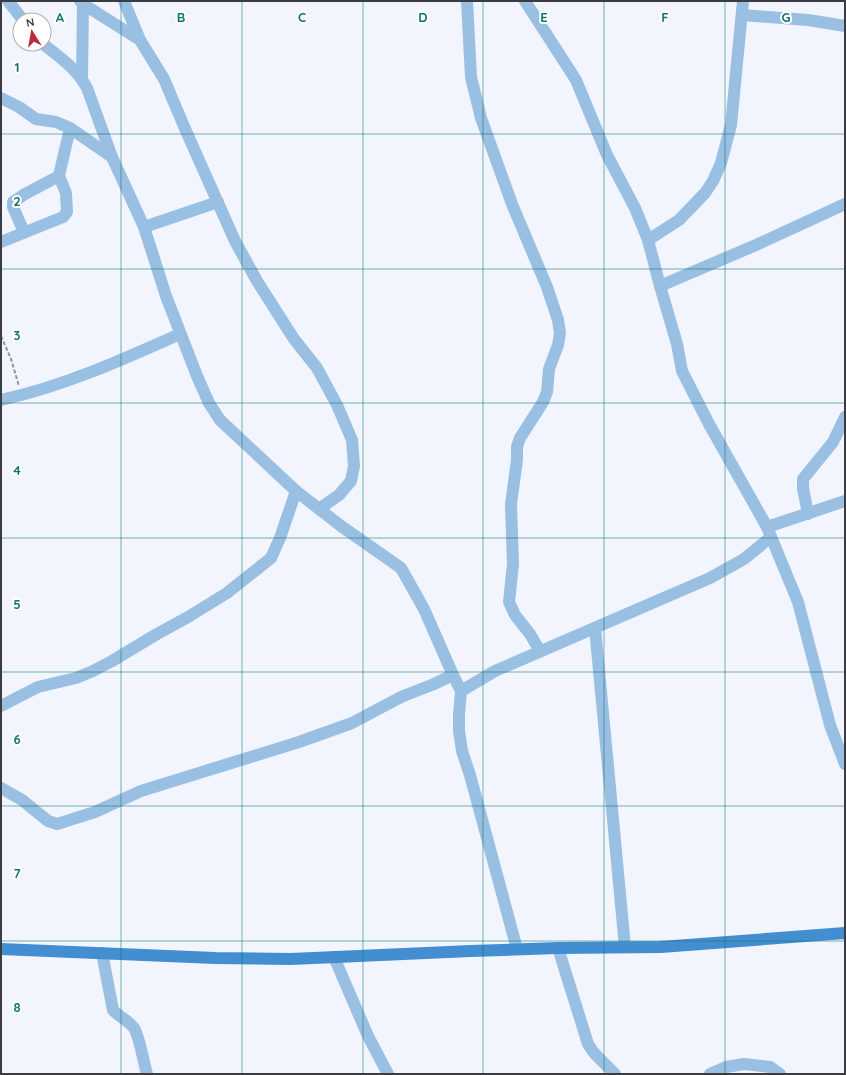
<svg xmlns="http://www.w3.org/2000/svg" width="846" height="1075" viewBox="0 0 846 1075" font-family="Quicksand,sans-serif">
	<rect width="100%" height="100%" fill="#f2f5fd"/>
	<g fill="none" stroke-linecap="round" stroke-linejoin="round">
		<polyline stroke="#93959b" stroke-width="2" stroke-dasharray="4 2" stroke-linecap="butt" points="1,336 11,359 19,386"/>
		<g stroke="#99bfe3" stroke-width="12">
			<polyline points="8,1 23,20"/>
			<polyline points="80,1 83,4 140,40"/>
			<polyline points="124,1 140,40 164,79 186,131 235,241 257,281 294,339 317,368 337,405 352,440 354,466 351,481 339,495 319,509"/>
			<polyline points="467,1 471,77 481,118 512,204 547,287 558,320 560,333 558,345 549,369 547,392 543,402 520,438 517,447 517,460 511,504 513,564 509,602 515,615 530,634 540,651"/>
			<polyline points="525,1 576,80 607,155 635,208 648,240 660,286 677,344 682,371 709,424 767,527 798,602 830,725 845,764"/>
			<polyline points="742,15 808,20 845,26"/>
			<path d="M43,44c17,13 34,25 44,44l25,69 32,70 22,69 31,80 12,27 11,17 76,71 45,35 60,42 23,41 29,66 8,16 -2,23v17l3,20 8,24 47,174"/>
			<polyline points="82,78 83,4"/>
			<polyline points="1,98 19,107 36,119 56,122 70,128 112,157"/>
			<polyline points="144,227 218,202"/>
			<polyline points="24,232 13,207 13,202 25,194 59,176"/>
			<polyline points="648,240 679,220 705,193 713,181 721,163 731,125 743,1"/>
			<polyline points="1,242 63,217 67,212 66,193 59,176 70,128"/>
			<polyline points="660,286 756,245 845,204"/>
			<path d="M1,400c63,-14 121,-40 179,-66"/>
			<polyline points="808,514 803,488 803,479 833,442 845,417"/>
			<polyline points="767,527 845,501"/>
			<polyline points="595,628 625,947"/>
			<polyline points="461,691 495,671 710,578 744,559 771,537"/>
			<polyline points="1,706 38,687 76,678 93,671 112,661 157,634 188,617 227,593 271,558 280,538 296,491"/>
			<polyline points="1,788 22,800 48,821 57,824 95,812 141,791 299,742 352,723 401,697 434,684 453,675"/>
			<polyline points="558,948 588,1044 594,1053 615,1074"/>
			<path d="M102,953l11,57c6,7 15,10 21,18 5,7 10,36 13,46"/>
			<polyline points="334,957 368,1036 388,1074"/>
			<polyline points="710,1074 726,1067 744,1064 770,1067 780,1074"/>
		</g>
		<polyline stroke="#428ed0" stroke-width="12" points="1,949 215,958 291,959 471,951 558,948 661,947 845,933"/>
	</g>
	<path fill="none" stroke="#0f766e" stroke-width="1" stroke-opacity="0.55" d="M121,1v1073M242,1v1073M363,1v1073M483,1v1073M604,1v1073M725,1v1073M1,134h844M1,269h844M1,403h844M1,538h844M1,672h844M1,806h844M1,941h844"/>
	<g font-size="13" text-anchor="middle" font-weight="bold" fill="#0f766e" stroke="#fff" stroke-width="4" stroke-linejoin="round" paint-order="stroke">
		<text x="60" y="22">A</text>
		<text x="181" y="22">B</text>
		<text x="302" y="22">C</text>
		<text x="423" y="22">D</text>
		<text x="544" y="22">E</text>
		<text x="665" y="22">F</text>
		<text x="786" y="22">G</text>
		<text x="17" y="72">1</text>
		<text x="17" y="206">2</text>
		<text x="17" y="340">3</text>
		<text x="17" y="475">4</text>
		<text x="17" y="609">5</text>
		<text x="17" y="744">6</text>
		<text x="17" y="878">7</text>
		<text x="17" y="1012">8</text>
	</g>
	<rect width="846" height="1075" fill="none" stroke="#3a3c41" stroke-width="4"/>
	<g transform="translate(32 32) rotate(349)"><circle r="19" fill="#ffffff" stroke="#b0b1b3"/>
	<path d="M0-3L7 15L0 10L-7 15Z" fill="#bb2a39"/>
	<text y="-6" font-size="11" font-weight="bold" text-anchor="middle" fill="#3a3c41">N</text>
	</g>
</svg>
